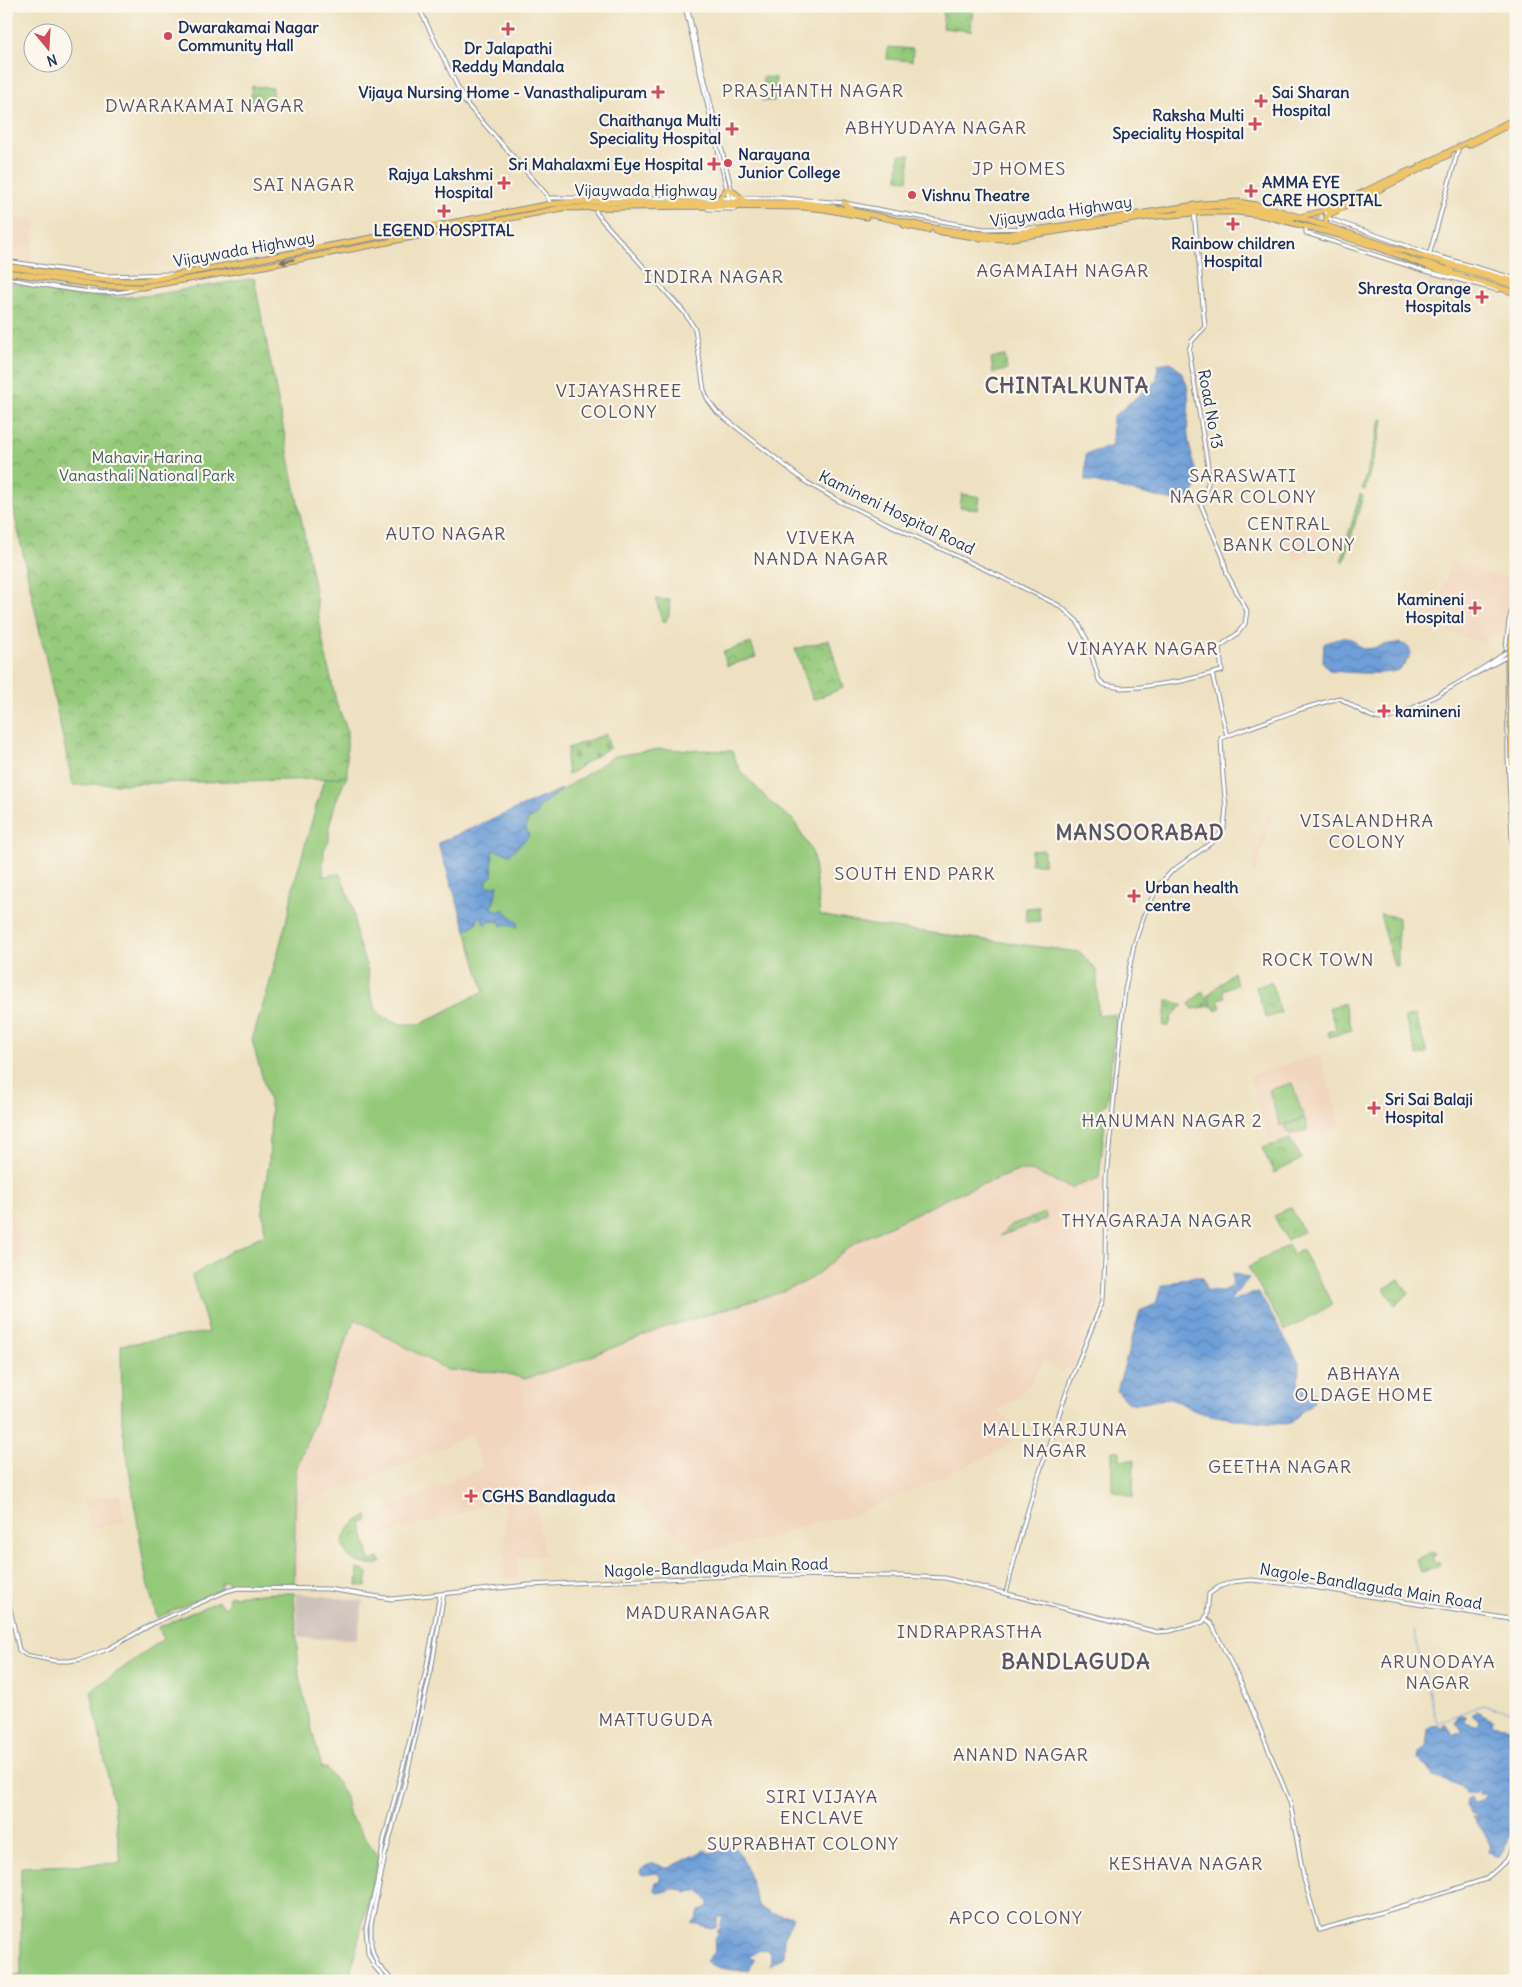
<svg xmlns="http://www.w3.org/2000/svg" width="1522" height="1987" viewBox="0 0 1522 1987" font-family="Delius,sans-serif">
	<defs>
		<pattern id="cemetery-stones" width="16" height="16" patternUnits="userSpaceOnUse" patternTransform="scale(1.25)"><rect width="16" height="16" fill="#94c97a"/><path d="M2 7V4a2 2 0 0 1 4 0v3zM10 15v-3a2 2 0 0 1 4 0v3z" fill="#78a467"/></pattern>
		<pattern id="park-crowns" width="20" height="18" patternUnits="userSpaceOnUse" patternTransform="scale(1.25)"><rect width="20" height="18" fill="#94c97a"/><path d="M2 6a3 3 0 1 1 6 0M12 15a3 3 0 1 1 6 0" fill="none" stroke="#78a467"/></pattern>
		<pattern id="water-waves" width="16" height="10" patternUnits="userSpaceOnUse" patternTransform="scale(1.25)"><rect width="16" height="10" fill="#6e9fd8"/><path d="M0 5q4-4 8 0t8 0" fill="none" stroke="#5a82b2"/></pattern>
	</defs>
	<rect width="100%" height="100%" fill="#fbf7ec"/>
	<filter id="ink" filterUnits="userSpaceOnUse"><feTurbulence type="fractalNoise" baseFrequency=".02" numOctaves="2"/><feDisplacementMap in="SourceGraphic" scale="10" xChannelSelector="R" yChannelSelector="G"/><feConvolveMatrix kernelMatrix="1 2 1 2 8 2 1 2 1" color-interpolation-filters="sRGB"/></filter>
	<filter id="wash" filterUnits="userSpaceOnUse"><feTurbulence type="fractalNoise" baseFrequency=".0096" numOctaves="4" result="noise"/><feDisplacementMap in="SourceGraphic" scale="20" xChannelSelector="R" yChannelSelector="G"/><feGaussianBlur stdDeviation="1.12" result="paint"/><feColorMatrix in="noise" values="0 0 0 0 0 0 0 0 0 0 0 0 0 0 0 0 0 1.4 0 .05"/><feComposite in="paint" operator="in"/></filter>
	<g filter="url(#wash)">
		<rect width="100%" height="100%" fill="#eee1c1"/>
		<g fill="#f1d5bd">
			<polygon points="252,39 267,40 266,52 250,50"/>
			<polygon points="12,216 37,220 30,261 6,257"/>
			<polygon points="1285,497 1294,515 1298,513 1300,520 1304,519 1307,529 1316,526 1320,539 1314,542 1317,547 1296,562 1278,524 1272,527 1261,509"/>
			<polygon points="1451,561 1516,581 1505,634 1489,635 1484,644 1432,627"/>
			<polygon points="1267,816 1271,817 1256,873 1251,872"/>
			<polygon points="1319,1054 1342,1128 1270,1142 1249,1076"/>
			<polygon points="1018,1171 1031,1171 1071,1188 1102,1178 1102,1225 1093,1235 1096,1245 1102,1252 1101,1292 1100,1302 1090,1327 1085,1329 1083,1335 1085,1339 1071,1371 1065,1369 1061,1373 1045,1359 1028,1386 1018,1398 998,1411 1020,1431 1003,1449 914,1490 844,1518 818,1521 769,1539 698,1552 609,1480 537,1504 540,1532 545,1556 518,1557 518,1581 505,1580 505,1500 489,1503 439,1520 401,1529 378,1538 370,1516 482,1468 470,1434 401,1466 301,1503 299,1582 294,1582 296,1469 355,1319 447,1370 501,1372 521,1379 573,1363 663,1328 782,1292 790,1286 809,1280 850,1246 861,1240 954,1195"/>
			<polygon points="6,1203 28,1256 6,1265"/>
			<polygon points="120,1494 125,1523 89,1529 85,1500"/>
			<polygon points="1262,1969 1264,1978 1241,1981 1239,1972"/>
		</g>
		<polygon fill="#cec1ba" points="296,1593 363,1601 357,1639 299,1638"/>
		<g fill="#94c97a" stroke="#587c6c">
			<path d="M660,749l72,2 7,18 31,33 24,19 19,33 7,61 58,11 202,26 17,19 1,44h18l-9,88 -4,3 -1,4 4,3 -7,65 -28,10 -40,-17h-13l-64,24 -93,45c-19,10 -33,27 -51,39 -8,6 -19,7 -28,13l-119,36 -90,35 -48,16 -24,-7 -54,-2 -92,-51 -59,150 -2,115 -62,1 -7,-4 -4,2v6l-64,29 -11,-40 -24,-155 -1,-78 88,-13 -17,-56 39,-25 34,-17 -3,-30 7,-41 2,-54 -19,-69 16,-51 21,-78 4,-24 31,-108 23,-3 -11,25 -7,26v13l-5,10 -1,26 17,-2 13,34 4,31 11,32 3,25 4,11 6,9 20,8h20l63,-33 -18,-61 11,-7v-5l5,-2 8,5h9l18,6 -4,-9 -10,-8 -4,2 -7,-4 6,-23 -9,2 -3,-3 1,-4 5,-5v-24l34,-23 1,-7c9,-6 12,-13 19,-20l68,-45z"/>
			<polygon points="1292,1083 1304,1118 1280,1126 1269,1090"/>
			<polygon points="1288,1245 1293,1254 1301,1249 1333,1304 1285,1331 1248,1267"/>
			<polygon points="1112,1451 1120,1451 1120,1460 1134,1460 1133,1497 1112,1490"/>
			<polygon points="1434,1552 1436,1555 1432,1557 1434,1563 1438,1561 1439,1565 1421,1572 1416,1559"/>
			<polygon points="274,1593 294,1593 299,1676 310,1723 322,1768 326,1768 344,1792 348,1813 353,1821 379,1857 350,1974 365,1981 6,1981 6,1975 21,1975 21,1867 121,1863 114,1807 91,1691 163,1639 159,1627 218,1601 224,1607 228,1606 229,1596"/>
		</g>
		<g fill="url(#cemetery-stones)" stroke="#587c6c">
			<polygon points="606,734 610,748 602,752 568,775 566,761 568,748"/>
			<polygon points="1202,992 1212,1006 1193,1009 1189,1004"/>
		</g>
		<g fill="url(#park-crowns)" stroke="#587c6c">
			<polygon points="944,6 973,7 971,31 942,28"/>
			<polygon points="888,47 913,49 912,61 887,59"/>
			<polygon points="763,77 776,78 774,101 762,101"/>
			<polygon points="252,86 273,88 271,107 250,105"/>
			<polygon points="899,155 910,155 908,180 898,179"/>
			<polygon points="254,278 314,585 323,643 336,701 347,730 347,776 324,779 73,785 14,512 6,485 6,283 117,298 152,295"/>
			<polygon points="1005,356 1007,370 993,373 991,358"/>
			<polygon points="1384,419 1365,490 1362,489 1381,420"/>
			<polygon points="962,494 980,497 978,510 960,507"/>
			<polygon points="1360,494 1363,496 1344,562 1341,561"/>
			<polygon points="656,599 670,600 669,615 665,622 662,621"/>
			<polygon points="829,640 843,688 813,700 795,649"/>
			<polygon points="751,643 756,657 727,666 723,652"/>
			<polygon points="1044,850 1044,864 1031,864 1031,851"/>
			<polygon points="1039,907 1040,921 1026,922 1026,908"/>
			<polygon points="1380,914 1398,917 1398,966 1394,966"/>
			<polygon points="1233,972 1237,985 1223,990 1225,997 1218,999 1221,1008 1215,1010 1207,996"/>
			<polygon points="1271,982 1281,1013 1266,1018 1256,987"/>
			<polygon points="1167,1000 1183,1005 1172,1016 1169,1026 1163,1026"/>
			<polygon points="1344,1003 1352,1030 1329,1037 1328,1032 1336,1029 1329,1008"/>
			<polygon points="1415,1015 1427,1053 1417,1056 1405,1018"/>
			<polygon points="1305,1118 1308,1130 1290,1134 1286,1131 1286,1125"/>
			<polygon points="1290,1139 1302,1159 1274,1173 1262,1148"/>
			<polygon points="1291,1207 1303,1232 1287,1240 1274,1216"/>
			<polygon points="1045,1213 1047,1219 1000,1236 1010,1225"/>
			<polygon points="1399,1279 1409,1294 1395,1305 1384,1289"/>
			<path d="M367,1516l1,5 -7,2 9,38 9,-3 2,5 -3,1c-39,4 -49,-31 -11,-48z"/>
			<polygon points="358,1569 368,1573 366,1587 357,1585"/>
		</g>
		<g fill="url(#water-waves)" stroke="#44679b">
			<path d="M1171,362c29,23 12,52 18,81 2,12 7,25 10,38l-12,23 -102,-24 1,-26 26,-8 1,-29 44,-37 1,-16z"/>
			<path d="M1346,637l7,3 9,9c17,1 31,-12 47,-2l2,7c-4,6 -7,13 -13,16 -14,6 -52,2 -68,1l-7,-9 1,-18 10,-5z"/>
			<polygon points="562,789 539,807 536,815 527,821 526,828 529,836 510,854 494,850 492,851 492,876 487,880 486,884 489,887 498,885 492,908 499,912 503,909 518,923 517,927 504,924 501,926 499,921 490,921 488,924 484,924 482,916 478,918 477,923 466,930 438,843"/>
			<path d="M1233,1273l16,5 -18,21 2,2 17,-7 9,-1 40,70 -1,26 6,-3h7c6,13 5,17 -7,24 -6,3 -8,11 -14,13 -12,4 -79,-7 -92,-11 -9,-3 -18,-11 -28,-13 -14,-1 -28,8 -42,3 -4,-2 -8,-8 -11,-11l23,-80 16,-7 5,-18 34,-10 8,2 3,12 16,1 10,-5z"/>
			<polygon points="1476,1711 1493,1719 1492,1724 1512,1727 1516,1745 1516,1825 1499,1858 1493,1855 1493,1850 1492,1853 1488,1852 1489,1848 1491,1848 1487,1837 1473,1817 1479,1817 1478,1815 1470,1813 1466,1805 1466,1800 1470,1798 1472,1803 1478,1802 1487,1796 1484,1794 1478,1795 1480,1793 1479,1791 1474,1794 1466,1794 1460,1785 1433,1777 1429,1769 1418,1759 1419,1752 1426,1747 1428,1729 1437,1725 1442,1729 1444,1723 1449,1727 1453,1734 1462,1732 1455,1722 1459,1715 1466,1716 1465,1723 1476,1726 1480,1722 1472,1715"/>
			<path d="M726,1843c21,6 25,46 33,64l13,7 18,1 3,2 -9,21 -1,19 -13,8 1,-8 -3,-7 -6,-1 -13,7 1,2 4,2 -5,10c-12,1 -33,0 -43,-9l9,-10 -1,-11 5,-6 -3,-2 4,-4 3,-12 -6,2v9l-5,1 -20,-5 5,-5 2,-7 9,-5 1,-4c-7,-9 -10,-14 -23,-9 -11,-9 -17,-1 -29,0l-3,-3 2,-8 4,-1v-6l-4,-2 -13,2 -3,-2 1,-4c8,-5 14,-8 23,-1h5l36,-18 4,3 12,-2 2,2z"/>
		</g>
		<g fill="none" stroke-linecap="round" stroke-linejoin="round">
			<polyline stroke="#6e9fd8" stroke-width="1" points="1414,1631 1437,1723 1482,1705 1516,1713"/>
		</g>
	</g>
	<g filter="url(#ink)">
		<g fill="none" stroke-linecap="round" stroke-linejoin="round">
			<path stroke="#c4bdad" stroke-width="5" stroke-dasharray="5 2.5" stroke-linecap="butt" d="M1293,218c14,5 24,-1 37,-7"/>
			<defs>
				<g id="minor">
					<polyline points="418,6 465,102 546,194 551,204"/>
					<polyline points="685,6 729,199"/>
					<polyline points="687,6 734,200"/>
					<polyline points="548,198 782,198 844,203 984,229 1038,228"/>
					<polyline points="596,207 596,212 601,219 684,312 695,329 704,390 708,400 717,412 806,482 839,501 999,576 1060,606 1077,621 1087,640 1099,680 1105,685 1121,688 1140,687 1182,681 1222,671 1219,647 1237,634 1245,624 1247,611 1227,574 1223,557 1201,505 1209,480 1208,467 1189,350 1192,341 1205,327 1194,213"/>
					<polyline points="706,207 708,209 735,209 738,207"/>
					<polyline points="1324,210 1330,219 1430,254 1516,279"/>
					<polyline points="1306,226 1306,233 1422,270 1498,290"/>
					<polyline points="1429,256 1458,150"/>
					<polyline points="6,261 106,276 172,274"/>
					<path d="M6,278c29,5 107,23 131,10"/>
					<polyline points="1506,648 1509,621 1516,594"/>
					<polyline points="1507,661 1508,758 1516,918"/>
					<polyline points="1212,674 1227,736"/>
					<polyline points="1473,675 1508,656"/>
					<polyline points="6,1590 19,1650 26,1655 55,1661 69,1661 81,1659 108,1649 154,1623 227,1591 238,1588 328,1589 392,1599 528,1585 755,1575 900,1576 945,1578 1157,1632 1170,1631 1203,1622 1207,1615 1209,1594 1219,1587 1232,1582 1251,1580 1300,1585 1516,1620"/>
					<path d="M1006,1593l16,-63 17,-56 31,-92 33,-82 2,-41 1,-82 19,-187 9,-45 10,-30 14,-29 14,-15 43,-31 9,-12 2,-21 -3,-30 -2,-39 77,-28 41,-12c13,6 27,19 41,21 17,3 111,-54 126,-67"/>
					<polyline points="1206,1619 1211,1623 1242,1685 1290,1802 1304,1879 1319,1930 1406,1905 1486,1879 1507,1860 1516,1841"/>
					<polyline points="387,1981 374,1966 368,1953 366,1928 377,1882 384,1839 411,1736 426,1670 440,1594"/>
					<polyline points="393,1981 378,1965 373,1953 371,1944 371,1925 385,1856 406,1778 431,1671 444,1593"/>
				</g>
				<g id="major">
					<polyline points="1420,166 1516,118"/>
					<polyline points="1299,217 1322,211 1410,170"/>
					<polyline points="1325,225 1327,216 1449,155"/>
					<polyline points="1420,263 1424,262 1452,271"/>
					<polyline points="1449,265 1516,286"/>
				</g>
				<g id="highway">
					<polyline points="1469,145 1516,121"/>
					<polyline points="731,190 745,201"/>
					<polyline points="717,202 727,189"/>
					<polyline points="844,203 853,210"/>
					<polyline points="1330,211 1422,167 1432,164"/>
					<path d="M1180,213c26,-15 86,-2 113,5"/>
					<polyline points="904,225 928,230"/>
					<polyline points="936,231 981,238 1006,239 1148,217 1205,212 1238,212 1262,215 1339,235 1374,246 1427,266 1516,293"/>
					<path d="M6,266c47,7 96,18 144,14l401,-76 23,-2 230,1c69,7 137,35 206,31l192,-30 37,-2 32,6 119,39 126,35"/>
					<polyline points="6,272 103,286 142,287 259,267 562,208 697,206 803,207 824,209 866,217"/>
					<polyline points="1512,759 1516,858"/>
				</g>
			</defs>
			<use href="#minor" stroke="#848890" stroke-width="5"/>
			<use href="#major" stroke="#848890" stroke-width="6"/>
			<use href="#highway" stroke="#848890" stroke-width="7"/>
			<use href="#minor" stroke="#fff" stroke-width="3"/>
			<use href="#major" stroke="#eec569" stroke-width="4.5"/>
			<use href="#highway" stroke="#eec569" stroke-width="5"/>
			<defs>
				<g id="highway-bridge">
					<polyline points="1516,639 1514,676 1516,715"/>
					<polyline points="1512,759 1509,660 1516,607"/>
				</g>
			</defs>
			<use href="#highway-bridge" stroke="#848890" stroke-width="7" stroke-linecap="butt"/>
			<use href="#highway-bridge" stroke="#eec569" stroke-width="5"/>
		</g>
		<defs><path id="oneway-solid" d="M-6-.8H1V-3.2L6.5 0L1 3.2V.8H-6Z" transform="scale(1.25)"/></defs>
		<use fill="#7a7263" href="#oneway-solid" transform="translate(287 261) rotate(169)"/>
	</g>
	<g fill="#d1495b" stroke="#fbf7ec" stroke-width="2">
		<path d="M505.5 21.5h5v5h5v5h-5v5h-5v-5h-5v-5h5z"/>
		<circle cx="168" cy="36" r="5"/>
		<path d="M655.5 84.5h5v5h5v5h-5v5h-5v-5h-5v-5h5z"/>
		<path d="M1258.5 93.5h5v5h5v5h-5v5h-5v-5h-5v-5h5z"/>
		<path d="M1252.5 116.5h5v5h5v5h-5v5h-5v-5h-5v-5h5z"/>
		<path d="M729.5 121.5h5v5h5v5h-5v5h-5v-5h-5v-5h5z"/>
		<circle cx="728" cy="163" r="5"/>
		<path d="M711.5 156.5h5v5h5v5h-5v5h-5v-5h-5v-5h5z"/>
		<path d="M501.5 175.5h5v5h5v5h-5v5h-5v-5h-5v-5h5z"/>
		<path d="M1248.5 183.5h5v5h5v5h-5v5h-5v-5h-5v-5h5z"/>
		<circle cx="912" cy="195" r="5"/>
		<path d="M441.5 203.5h5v5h5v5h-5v5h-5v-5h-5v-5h5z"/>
		<path d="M1230.5 216.5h5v5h5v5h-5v5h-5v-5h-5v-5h5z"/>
		<path d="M1479.5 289.5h5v5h5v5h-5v5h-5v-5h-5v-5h5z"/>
		<path d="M1472.5 600.5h5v5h5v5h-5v5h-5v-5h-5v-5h5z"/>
		<path d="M1381.5 703.5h5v5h5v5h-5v5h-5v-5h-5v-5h5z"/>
		<path d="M1131.5 888.5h5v5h5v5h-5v5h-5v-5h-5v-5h5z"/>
		<path d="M1371.5 1100.5h5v5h5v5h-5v5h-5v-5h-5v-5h5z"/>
		<path d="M468.5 1488.5h5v5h5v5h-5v5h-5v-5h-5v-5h5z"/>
	</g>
	<g text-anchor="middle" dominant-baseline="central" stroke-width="4.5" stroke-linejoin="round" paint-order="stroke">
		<g font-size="16" font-weight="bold" fill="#1b2f5e" stroke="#fbf7ec" text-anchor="start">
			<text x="178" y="27">Dwarakamai Nagar<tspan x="178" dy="18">Community Hall</tspan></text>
			<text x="508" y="48" text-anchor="middle">Dr Jalapathi<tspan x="508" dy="18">Reddy Mandala</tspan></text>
			<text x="647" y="92" text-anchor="end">Vijaya Nursing Home - Vanasthalipuram</text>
			<text x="1272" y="92">Sai Sharan<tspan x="1272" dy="18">Hospital</tspan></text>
			<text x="1244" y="115" text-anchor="end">Raksha Multi<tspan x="1244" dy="18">Speciality Hospital</tspan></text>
			<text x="721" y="120" text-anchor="end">Chaithanya Multi<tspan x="721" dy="18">Speciality Hospital</tspan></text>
			<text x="738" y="154">Narayana<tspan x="738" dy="18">Junior College</tspan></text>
			<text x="703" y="164" text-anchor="end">Sri Mahalaxmi Eye Hospital</text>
			<text x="493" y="174" text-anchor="end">Rajya Lakshmi<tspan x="493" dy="18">Hospital</tspan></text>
			<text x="1262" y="182">AMMA EYE<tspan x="1262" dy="18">CARE HOSPITAL</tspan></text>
			<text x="922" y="195">Vishnu Theatre</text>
			<text x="444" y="230" text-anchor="middle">LEGEND HOSPITAL</text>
			<text x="1233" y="243" text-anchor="middle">Rainbow children<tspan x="1233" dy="18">Hospital</tspan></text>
			<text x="1471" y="288" text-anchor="end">Shresta Orange<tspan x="1471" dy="18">Hospitals</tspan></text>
			<text x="1464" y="599" text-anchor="end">Kamineni<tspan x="1464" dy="18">Hospital</tspan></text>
			<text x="1395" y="711">kamineni</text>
			<text x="1145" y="887">Urban health<tspan x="1145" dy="18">centre</tspan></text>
			<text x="1385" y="1099">Sri Sai Balaji<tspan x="1385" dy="18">Hospital</tspan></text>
			<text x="482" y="1496">CGHS Bandlaguda</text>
		</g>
		<g font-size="16" fill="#1b2f5e" stroke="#fbf7ec">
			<text x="646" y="190">Vijaywada Highway</text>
			<text transform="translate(1061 211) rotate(-8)">Vijaywada Highway</text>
			<text transform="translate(244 249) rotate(-10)">Vijaywada Highway</text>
			<text transform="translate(1211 409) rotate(80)">Road No 13</text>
			<text transform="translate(897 512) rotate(26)">Kamineni Hospital Road</text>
			<text transform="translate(716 1567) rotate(-2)">Nagole-Bandlaguda Main Road</text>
			<text transform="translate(1371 1586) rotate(9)">Nagole-Bandlaguda Main Road</text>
		</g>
		<g font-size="16" fill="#3f5d66" stroke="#fbf7ec">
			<text x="147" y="457">Mahavir Harina<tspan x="147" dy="18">Vanasthali National Park</tspan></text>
		</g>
		<g font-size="18" letter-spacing="1" fill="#585567" stroke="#fbf7ec">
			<text x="813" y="90">PRASHANTH NAGAR</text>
			<text x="205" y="105">DWARAKAMAI NAGAR</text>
			<text x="936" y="127">ABHYUDAYA NAGAR</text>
			<text x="1019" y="168">JP HOMES</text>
			<text x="304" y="184">SAI NAGAR</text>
			<text x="1063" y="270">AGAMAIAH NAGAR</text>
			<text x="714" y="276">INDIRA NAGAR</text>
			<text x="619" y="390">VIJAYASHREE<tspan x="619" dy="21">COLONY</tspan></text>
			<text x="1243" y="475">SARASWATI<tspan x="1243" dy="21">NAGAR COLONY</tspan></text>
			<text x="1289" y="523">CENTRAL<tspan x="1289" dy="21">BANK COLONY</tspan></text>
			<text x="446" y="533">AUTO NAGAR</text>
			<text x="821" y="537">VIVEKA<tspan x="821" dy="21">NANDA NAGAR</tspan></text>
			<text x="1143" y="648">VINAYAK NAGAR</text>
			<text x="1367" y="820">VISALANDHRA<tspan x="1367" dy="21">COLONY</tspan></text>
			<text x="915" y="873">SOUTH END PARK</text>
			<text x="1318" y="959">ROCK TOWN</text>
			<text x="1172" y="1120">HANUMAN NAGAR 2</text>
			<text x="1157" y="1220">THYAGARAJA NAGAR</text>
			<text x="1364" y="1373">ABHAYA<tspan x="1364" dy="21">OLDAGE HOME</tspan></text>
			<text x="1055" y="1429">MALLIKARJUNA<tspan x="1055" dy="21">NAGAR</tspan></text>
			<text x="1280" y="1466">GEETHA NAGAR</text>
			<text x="698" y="1612">MADURANAGAR</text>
			<text x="970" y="1631">INDRAPRASTHA</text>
			<text x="1438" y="1661">ARUNODAYA<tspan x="1438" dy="21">NAGAR</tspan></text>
			<text x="656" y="1719">MATTUGUDA</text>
			<text x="1021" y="1754">ANAND NAGAR</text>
			<text x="822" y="1796">SIRI VIJAYA<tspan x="822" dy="21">ENCLAVE</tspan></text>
			<text x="803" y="1843">SUPRABHAT COLONY</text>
			<text x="1186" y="1863">KESHAVA NAGAR</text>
			<text x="1016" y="1917">APCO COLONY</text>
		</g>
		<g font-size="21" font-weight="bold" letter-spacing="1" fill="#585567" stroke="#fbf7ec">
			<text x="1067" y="385">CHINTALKUNTA</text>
			<text x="1140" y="832">MANSOORABAD</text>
			<text x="1076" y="1661">BANDLAGUDA</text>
		</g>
	</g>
	<rect width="1522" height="1987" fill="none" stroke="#fbf7ec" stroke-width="25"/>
	<g transform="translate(48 48) rotate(162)"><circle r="24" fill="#fbf7ec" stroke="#a1a7b3"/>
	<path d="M0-4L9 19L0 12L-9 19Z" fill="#d1495b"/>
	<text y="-8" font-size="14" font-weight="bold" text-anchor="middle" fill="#1b2f5e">N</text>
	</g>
</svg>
